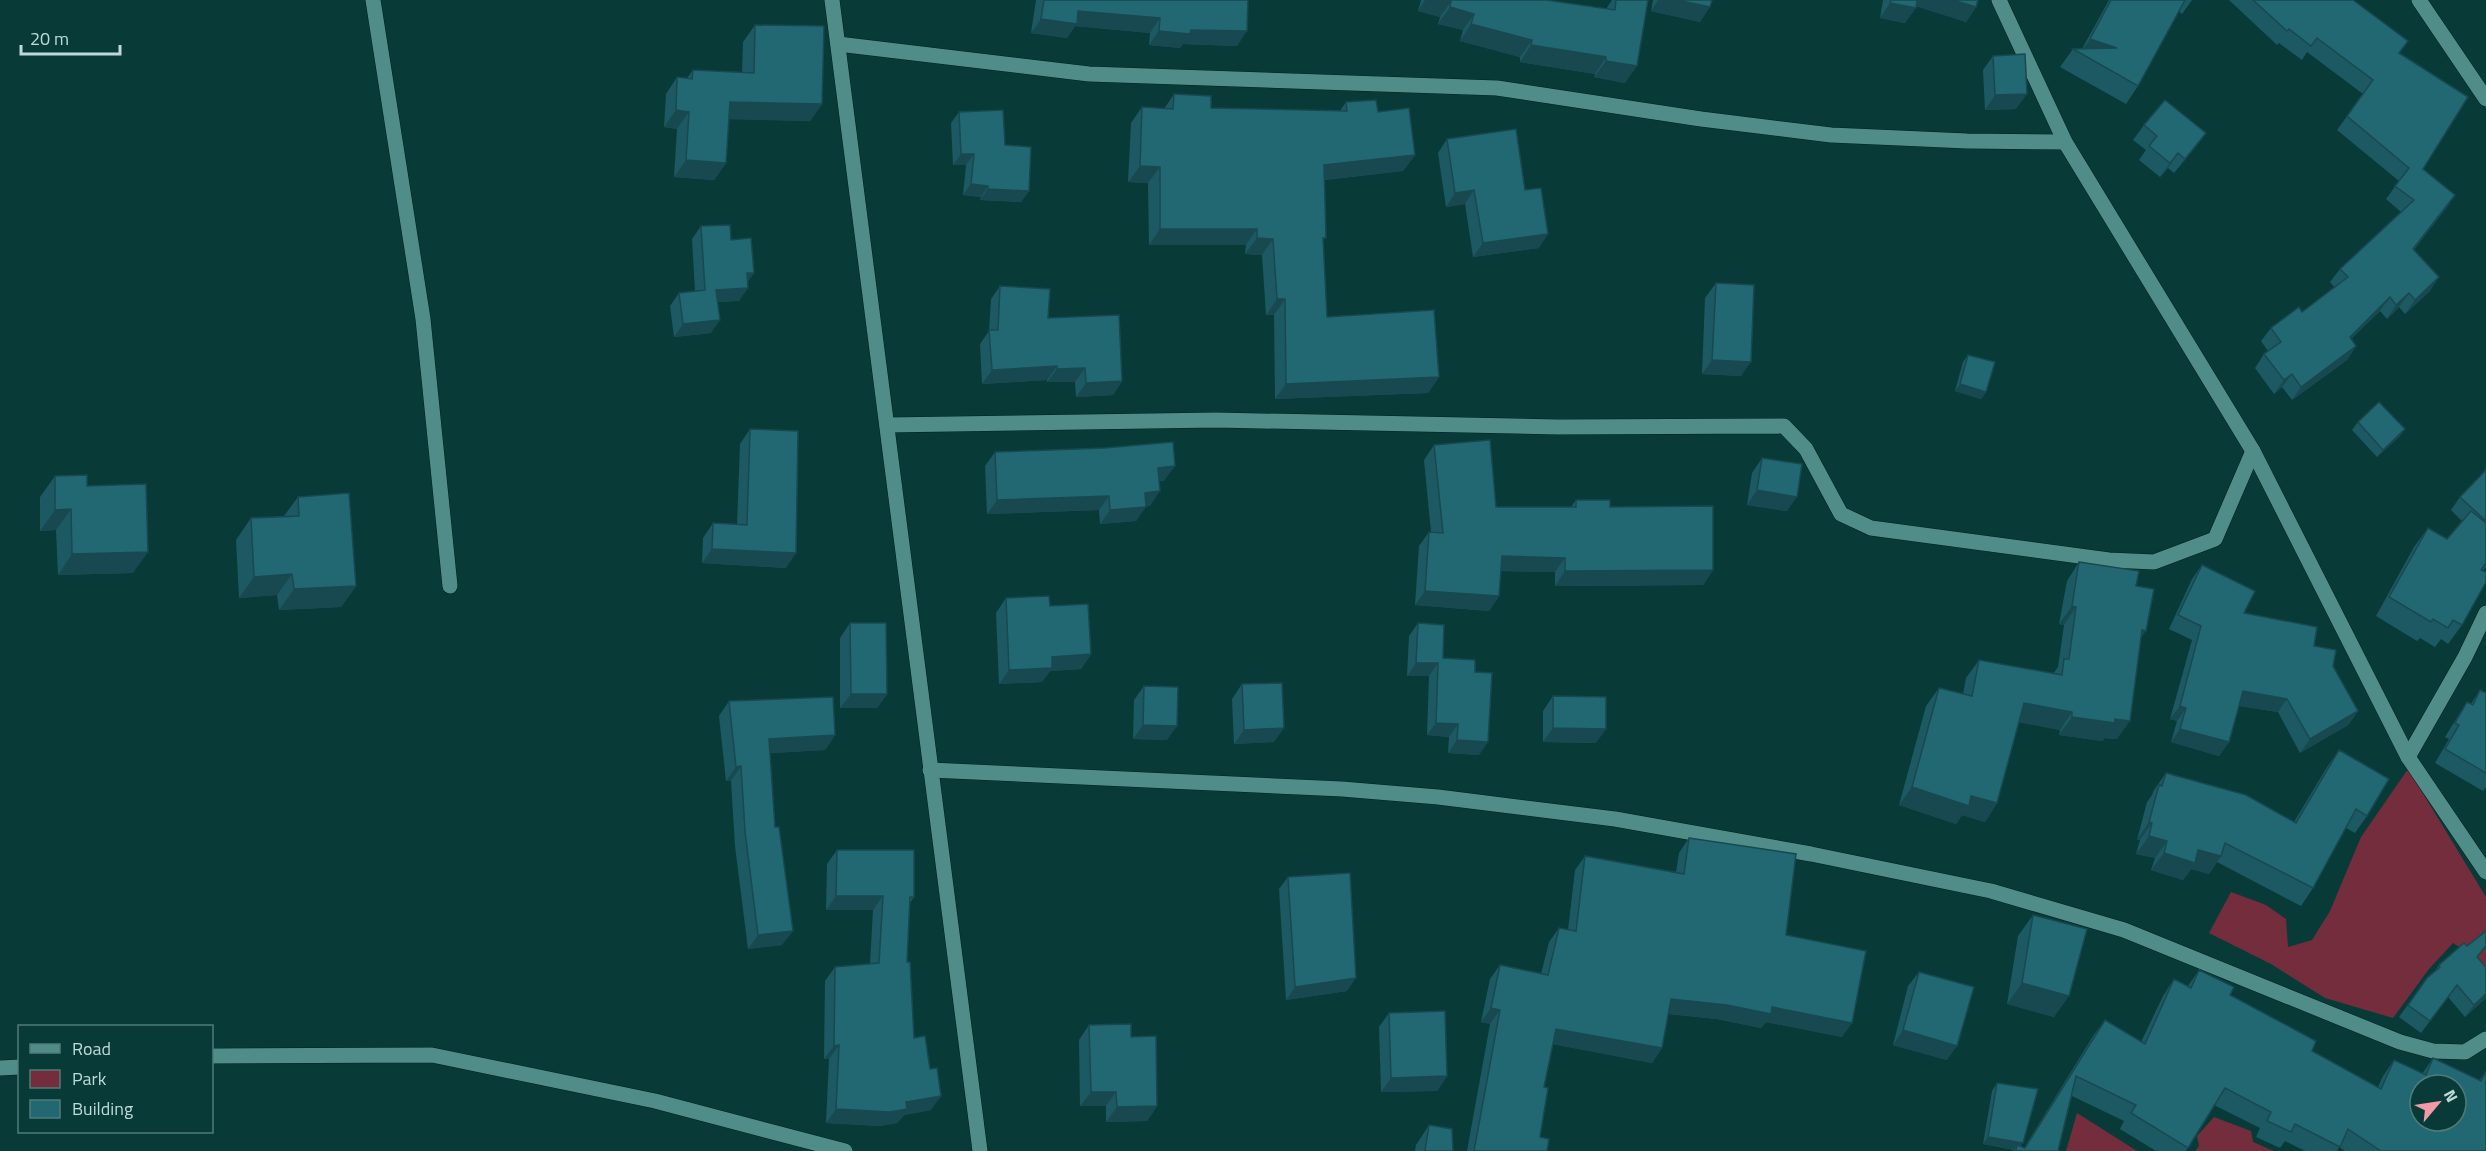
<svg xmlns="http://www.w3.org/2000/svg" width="2486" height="1151" viewBox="0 0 2486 1151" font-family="'Titillium Web',sans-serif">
	<rect width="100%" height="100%" fill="#083b38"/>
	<g fill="#732d3c">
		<polygon points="2408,769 2486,897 2486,974 2470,954 2453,943 2429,969 2393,1018 2325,998 2271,964 2209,933 2231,892 2266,905 2286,919 2288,947 2312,940 2330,911 2361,837"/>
		<polygon points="2077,1113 2137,1151 2066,1151"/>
		<polygon points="2214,1117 2251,1131 2253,1142 2274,1151 2195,1151 2199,1146 2197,1136"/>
	</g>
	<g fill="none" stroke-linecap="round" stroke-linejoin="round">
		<defs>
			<g id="minor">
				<polyline points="373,0 423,319 450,586"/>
				<polyline points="832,0 980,1151"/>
				<polyline points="1999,0 2065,142 2253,451 2408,757 2486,872"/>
				<polyline points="2419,0 2486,99"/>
				<polyline points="838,44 1089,74 1497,88 1701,119 1831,135 1967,141 2065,142"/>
				<polyline points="887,425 1216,420 1558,427 1784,426 1806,449 1841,514 1871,528 2109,560 2154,562 2215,539 2253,451"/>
				<polyline points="2408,757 2465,657 2486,613"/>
				<polyline points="930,770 1342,789 1438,797 1615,819 1811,854 1991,891 2124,930 2400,1042 2433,1051 2465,1052 2486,1039"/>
				<polyline points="212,1056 432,1055 655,1101 845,1151"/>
				<polyline points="0,1068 20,1067"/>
			</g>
		</defs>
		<use href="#minor" stroke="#00201e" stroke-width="16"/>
		<use href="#minor" stroke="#508d89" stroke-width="15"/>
	</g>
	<g fill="#1d5962">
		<polygon points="1036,0 1248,0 1237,46 1183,44 1180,48 1149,45 1150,33 1075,26 1067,38 1031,33"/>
		<polygon points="1421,0 1546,0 1606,9 1612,0 1648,0 1625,83 1594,77 1595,74 1520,62 1520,57 1460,41 1463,30 1438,24 1440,17 1418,11"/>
		<polygon points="1653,0 1712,0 1700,22 1651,11"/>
		<polygon points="1883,0 1978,0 1976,7 1966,22 1916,6 1905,23 1880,18"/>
		<polygon points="2109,0 2192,0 2182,14 2179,11 2138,86 2126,104 2060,67 2073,49 2082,49"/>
		<polygon points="2229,0 2353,0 2400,53 2423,169 2455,195 2414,250 2430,291 2405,314 2399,307 2387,319 2380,311 2351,339 2356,346 2347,360 2292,400 2282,387 2274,394 2255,368 2264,354 2268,351 2261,341 2271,328 2302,312 2335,288 2330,282 2340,269 2401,212 2386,199 2399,181 2337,130 2363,94 2307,52 2302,60 2279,43 2277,45"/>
		<polygon points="755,25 822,104 810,121 729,119 726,163 714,180 674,177 677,129 664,127 666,94 677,77 687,78 693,70 742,72 743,42"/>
		<polygon points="1993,56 2016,109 1985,110 1983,70"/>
		<polygon points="1174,94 1211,108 1340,111 1346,102 1378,112 1415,155 1403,171 1325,180 1323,243 1327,317 1439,377 1428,393 1275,399 1274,315 1266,315 1262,255 1245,254 1246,245 1149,245 1148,183 1128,182 1131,123 1142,107 1164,109"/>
		<polygon points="959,112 1005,145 1029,191 1021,202 980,200 981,197 963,195 966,165 953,165 951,123"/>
		<polygon points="2144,125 2206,133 2195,148 2174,173 2168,168 2160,177 2139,160 2146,150 2133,140"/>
		<polygon points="1447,139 1539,248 1473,257 1465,204 1446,207 1438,153"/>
		<polygon points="701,226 731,240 754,273 748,281 739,301 717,302 711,333 674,337 670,306 679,293 695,291 692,239"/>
		<polygon points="1716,283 1741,376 1702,374 1705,298"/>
		<polygon points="1000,286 1048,318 1122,381 1113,395 1076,397 1075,382 1047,382 1047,380 982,384 980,344 989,331 991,299"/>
		<polygon points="1968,355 1986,392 1981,399 1955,391 1963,362"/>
		<polygon points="2358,422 2405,429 2399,437 2377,457 2352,430"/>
		<polygon points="750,429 786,568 702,563 703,538 713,523 737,525 740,444"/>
		<polygon points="1434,445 1496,507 1571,507 1576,500 1610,507 1713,570 1703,585 1555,586 1555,572 1501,571 1499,596 1489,611 1415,605 1419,546 1429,532 1431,532 1424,460"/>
		<polygon points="995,452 1164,481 1159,481 1150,506 1146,506 1136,521 1100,524 1099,510 987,514 985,466"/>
		<polygon points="1762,458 1787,511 1747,505 1752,473"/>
		<polygon points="2486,470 2486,567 2483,571 2462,625 2448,644 2441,639 2435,647 2420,638 2417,641 2376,616 2414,547 2428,528 2447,539 2462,521 2451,510 2460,497"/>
		<polygon points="55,476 87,486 133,573 58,575 56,530 40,531 40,497"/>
		<polygon points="298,497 356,586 341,607 279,610 277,595 239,598 236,540 251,518 284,516"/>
		<polygon points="2079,562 2136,586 2141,639 2117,739 2105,738 2102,741 2059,735 2060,730 2019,722 1997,803 1985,822 1962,815 1956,824 1899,805 1926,706 1939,688 1963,694 1966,678 1979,660 2053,674 2058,667 2064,625 2059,624 2067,581"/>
		<polygon points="2202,565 2244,613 2314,646 2333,666 2358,711 2348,725 2300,753 2278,712 2239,706 2229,742 2219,756 2171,742 2177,721 2170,719 2192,640 2169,629 2192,579"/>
		<polygon points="1006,598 1050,606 1091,654 1081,669 1050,671 1042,682 999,684 996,613"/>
		<polygon points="850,623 887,694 877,708 840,708 840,638"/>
		<polygon points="1418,623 1443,658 1475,672 1479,755 1448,753 1449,737 1427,735 1429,676 1407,676 1409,636"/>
		<polygon points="1242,684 1274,742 1234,744 1232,699"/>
		<polygon points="1144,686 1167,740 1133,739 1134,700"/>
		<polygon points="2480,690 2485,693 2486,691 2486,787 2483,791 2435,763 2449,739 2445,737 2458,716 2467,702 2471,704"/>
		<polygon points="1553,696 1596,743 1543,742 1543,711"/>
		<polygon points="729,701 835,735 825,750 770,753 782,945 748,949 735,846 731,781 726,781 719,716"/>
		<polygon points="2339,750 2367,816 2355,833 2346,828 2313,888 2301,906 2217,862 2209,874 2191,869 2183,880 2151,870 2155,858 2136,854 2140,840 2137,840 2147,802 2152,795 2154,790 2166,773 2294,822 2327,767"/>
		<polygon points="1689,838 1786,935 1842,1037 1766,1022 1761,1028 1717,1019 1668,1014 1662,1048 1652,1063 1553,1044 1544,1087 1540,1137 1547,1151 1467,1151 1490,1024 1481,1022 1490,979 1500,965 1541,974 1549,942 1559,928 1568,930 1575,870 1585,856 1676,872 1679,853"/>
		<polygon points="837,850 914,897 910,903 907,962 914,1038 931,1110 904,1115 897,1123 880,1126 826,1123 829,1059 824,1059 825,981 835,967 870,964 873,910 826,910 827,864"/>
		<polygon points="1288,877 1347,991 1286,1000 1279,889"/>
		<polygon points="2033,915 2054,1017 2007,1004 2018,936"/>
		<polygon points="2478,958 2486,998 2465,1017 2448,997 2421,1033 2399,1017 2427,978 2434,972 2439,965"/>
		<polygon points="2199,970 2230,995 2312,1051 2378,1087 2383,1076 2394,1060 2422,1074 2433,1058 2479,1081 2486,1071 2486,1151 2345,1151 2339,1147 2337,1151 2305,1151 2285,1141 2280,1148 2256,1137 2260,1128 2214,1105 2186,1151 2156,1151 2120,1129 2124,1121 2072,1096 2058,1151 2013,1151 2014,1150 1983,1144 1992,1091 1997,1083 2021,1146 2024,1148 2093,1036 2105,1020 2141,1042 2163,996 2174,979 2188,986"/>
		<polygon points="1919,972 1947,1060 1893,1045 1908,986"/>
		<polygon points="1389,1013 1447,1076 1437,1091 1381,1092 1379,1027"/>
		<polygon points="1089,1025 1131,1037 1157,1106 1147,1121 1106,1122 1106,1106 1080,1106 1079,1040"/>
		<polygon points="1429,1125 1453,1151 1415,1151 1416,1145"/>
	</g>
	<g fill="#184950">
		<polygon points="1425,0 1452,0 1440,17 1418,11"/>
		<polygon points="1658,0 1677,0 1710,7 1700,22 1651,11"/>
		<polygon points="1911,0 1953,0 1976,7 1966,22 1909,4"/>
		<polygon points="1890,3 1916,8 1905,23 1880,18"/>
		<polygon points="1450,7 1474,14 1463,30 1438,24"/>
		<polygon points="1078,11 1160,18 1150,33 1075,26 1067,38 1031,33 1041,19"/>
		<polygon points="1471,24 1532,40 1520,57 1460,41"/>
		<polygon points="1191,30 1247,31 1237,46 1183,44 1180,48 1149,45 1159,31"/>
		<polygon points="2090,39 2117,48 2080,53"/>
		<polygon points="1531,45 1606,57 1595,74 1520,62"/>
		<polygon points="1606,61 1637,66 1625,83 1594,77"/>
		<polygon points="2027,94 2016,109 1985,110 1995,95"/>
		<polygon points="730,102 822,104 810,121 718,119"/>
		<polygon points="676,110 689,112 677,129 664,127"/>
		<polygon points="2206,133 2195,148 2174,173 2185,159"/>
		<polygon points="2178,153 2168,168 2160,177 2170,163"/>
		<polygon points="961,154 974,154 966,165 953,165"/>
		<polygon points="1415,155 1403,171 1313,181 1324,165"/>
		<polygon points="686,160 726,163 714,180 674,177"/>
		<polygon points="1140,166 1160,167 1148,183 1128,182"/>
		<polygon points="971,184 988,186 981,197 963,195"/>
		<polygon points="988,189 1029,191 1021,202 980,200"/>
		<polygon points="1474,190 1465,204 1446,207 1455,193"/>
		<polygon points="2455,195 2446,209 2403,263 2413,249"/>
		<polygon points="1160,229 1257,229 1246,245 1149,245"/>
		<polygon points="1548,234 1539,248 1473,257 1483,243"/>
		<polygon points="1257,238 1273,239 1262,255 1245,254"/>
		<polygon points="747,273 754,273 745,285"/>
		<polygon points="2439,277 2430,291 2405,314 2415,300"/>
		<polygon points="748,288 739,301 707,302 716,290"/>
		<polygon points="2409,293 2399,307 2387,319 2396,305"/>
		<polygon points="2390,297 2380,311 2340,350 2350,337"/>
		<polygon points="1277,299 1285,299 1274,315 1266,315"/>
		<polygon points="720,320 711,333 674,337 683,324"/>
		<polygon points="2356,346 2347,360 2292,400 2301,387"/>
		<polygon points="1712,360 1751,362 1741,376 1702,374"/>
		<polygon points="1057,366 1047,380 982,384 992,370"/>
		<polygon points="1085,368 1075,382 1047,382 1057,369"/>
		<polygon points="2292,374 2282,387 2274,394 2284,380"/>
		<polygon points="1439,377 1428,393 1275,399 1286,384"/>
		<polygon points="1122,381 1113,395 1076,397 1086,383"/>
		<polygon points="1960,384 1986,392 1981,399 1955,391"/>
		<polygon points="2405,429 2399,437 2377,457 2383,450"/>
		<polygon points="1175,466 1164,481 1148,482 1158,468"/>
		<polygon points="1757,490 1797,497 1787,511 1747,505"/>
		<polygon points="1160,491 1150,506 1135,507 1145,493"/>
		<polygon points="1109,496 1099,510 987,514 997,500"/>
		<polygon points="1146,507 1136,521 1100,524 1110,510"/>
		<polygon points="71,509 56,530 40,531 55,510"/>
		<polygon points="712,549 796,553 786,568 702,563"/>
		<polygon points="148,552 133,573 58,575 72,554"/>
		<polygon points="1502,556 1565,558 1555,572 1492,571"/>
		<polygon points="1713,570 1703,585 1555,586 1565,571"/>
		<polygon points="292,574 277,595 239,598 254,577"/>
		<polygon points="356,586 341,607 279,610 294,589"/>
		<polygon points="1425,591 1499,596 1489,611 1415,605"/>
		<polygon points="2072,606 2076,607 2064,625 2059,624"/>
		<polygon points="2142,630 2146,631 2133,649"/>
		<polygon points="1091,654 1081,669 1050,671 1042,682 999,684 1009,670 1052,657"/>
		<polygon points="1416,663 1438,663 1429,676 1407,676"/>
		<polygon points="2243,691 2287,699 2278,712 2234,705"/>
		<polygon points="851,694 887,694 877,708 840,708"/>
		<polygon points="2024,703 2072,712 2060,730 2012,721"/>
		<polygon points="2180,706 2186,708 2177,721 2170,719"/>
		<polygon points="2358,711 2348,725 2300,753 2310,739"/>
		<polygon points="2072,717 2115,719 2130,721 2117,739 2105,738 2102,741 2059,735"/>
		<polygon points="1436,723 1458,724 1449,737 1427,735"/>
		<polygon points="1143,725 1177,726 1167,740 1133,739"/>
		<polygon points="1284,728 1274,742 1234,744 1244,730"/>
		<polygon points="1553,728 1606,729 1596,743 1543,742"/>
		<polygon points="2180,729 2229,742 2219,756 2171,742"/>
		<polygon points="835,735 825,750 759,754 769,739"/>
		<polygon points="1457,740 1488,742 1479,755 1448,753"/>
		<polygon points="741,766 731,781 726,781 736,767"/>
		<polygon points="1912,787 1971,796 1997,803 1985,822 1962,815 1956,824 1899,805"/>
		<polygon points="2149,822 2152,823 2140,840 2137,840"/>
		<polygon points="2149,836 2167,841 2155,858 2136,854"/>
		<polygon points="2198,850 2221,856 2209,874 2191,869 2183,880 2151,870 2164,853"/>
		<polygon points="836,896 883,896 873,910 826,910"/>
		<polygon points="793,931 782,945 748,949 758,935"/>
		<polygon points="1356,978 1347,991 1286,1000 1295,987"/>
		<polygon points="2022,983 2069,996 2054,1017 2007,1004"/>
		<polygon points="2486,994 2486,998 2465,1017 2474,1005"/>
		<polygon points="1671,999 1772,1007 1852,1023 1842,1037 1766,1022 1761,1028 1717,1019 1661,1013"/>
		<polygon points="1491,1008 1500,1010 1490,1024 1481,1022"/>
		<polygon points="1556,1029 1662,1048 1652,1063 1546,1043"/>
		<polygon points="1903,1030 1957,1046 1947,1060 1893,1045"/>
		<polygon points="839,1045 829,1059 824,1059 834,1046"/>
		<polygon points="1447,1076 1437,1091 1381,1092 1391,1078"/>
		<polygon points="1091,1092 1116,1092 1106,1106 1080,1106"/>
		<polygon points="941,1096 931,1110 904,1115 897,1123 880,1126 826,1123 836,1109 906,1102"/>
		<polygon points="1157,1106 1147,1121 1106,1122 1117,1107"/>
		<polygon points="1988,1137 2023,1143 2018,1150 2017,1145 2014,1150 1983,1144"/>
	</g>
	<g fill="#226872" stroke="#184950" stroke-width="1.5" fill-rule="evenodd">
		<polygon points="1044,0 1248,0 1247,31 1191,30 1190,34 1159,31 1160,18 1078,11 1077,24 1041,19"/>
		<polygon points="1451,0 1546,0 1615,10 1616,0 1648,0 1637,66 1606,61 1606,57 1531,45 1532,40 1471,24 1474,14 1450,7"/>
		<polygon points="1677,0 1712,0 1710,7"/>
		<polygon points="1891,0 1917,0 1916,8 1890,3"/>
		<polygon points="1953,0 1978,0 1976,7"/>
		<polygon points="2111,0 2185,0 2138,86 2073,49 2117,48 2090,39"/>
		<polygon points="2253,0 2353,0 2408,41 2399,53 2468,97 2423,169 2455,195 2413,249 2439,277 2415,300 2409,293 2396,305 2390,297 2350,337 2356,346 2301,387 2292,374 2284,380 2264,354 2281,342 2271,328 2299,307 2302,312 2348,277 2340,269 2414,200 2395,186 2409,168 2347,116 2373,80 2317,38 2311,46 2289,29 2287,31"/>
		<polygon points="755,25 824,26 822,104 730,102 726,163 686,160 689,112 676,110 677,77 692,79 693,70 754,73"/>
		<polygon points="2025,54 2027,94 1995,95 1993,56"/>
		<polygon points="1174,94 1211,96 1211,108 1347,111 1346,102 1376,100 1378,112 1409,108 1415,155 1324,165 1326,238 1323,238 1327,317 1434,310 1439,377 1286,384 1285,299 1277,299 1273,239 1257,238 1257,229 1160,229 1160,167 1140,166 1142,107 1173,109"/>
		<polygon points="2165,100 2206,133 2185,159 2178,153 2170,163 2149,146 2157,136 2144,125"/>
		<polygon points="1003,110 1005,145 1031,147 1029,191 988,189 988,186 971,184 974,154 961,154 959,112"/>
		<polygon points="1516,129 1525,190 1541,188 1548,234 1483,243 1474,190 1455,193 1447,139"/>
		<polygon points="730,225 731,240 751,238 754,273 747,273 748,288 716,290 720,320 683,324 679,293 705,290 701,226"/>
		<polygon points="1716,283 1754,285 1751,362 1712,360"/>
		<polygon points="1000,286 1050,289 1048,318 1119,315 1122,381 1086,383 1085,368 1057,369 1057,366 992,370 989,330 998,330"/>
		<polygon points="1968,355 1995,362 1986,392 1960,384"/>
		<polygon points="2379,402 2405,429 2383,450 2358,422"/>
		<polygon points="750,429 798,431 796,553 712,549 713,523 747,525"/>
		<polygon points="1490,440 1496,507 1576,507 1576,500 1610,500 1610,507 1713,506 1713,570 1565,571 1565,558 1502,556 1499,596 1425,591 1429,532 1443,533 1434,445"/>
		<polygon points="1173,442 1175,466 1158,468 1160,491 1145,493 1146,507 1110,510 1109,496 997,500 995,452 1105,448"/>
		<polygon points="1762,458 1802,464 1797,497 1757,490"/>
		<polygon points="2486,470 2486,521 2460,497"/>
		<polygon points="87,475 87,486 146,484 148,552 72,554 71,509 55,510 55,476"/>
		<polygon points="349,493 356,586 294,589 292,574 254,577 251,518 299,516 298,497"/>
		<polygon points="2471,511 2486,523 2486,563 2481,570 2486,572 2486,582 2462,625 2453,620 2448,628 2433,619 2431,622 2389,597 2428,528 2447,539"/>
		<polygon points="2079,562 2139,571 2136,586 2154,589 2146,631 2142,630 2130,721 2115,719 2115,723 2072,717 2072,712 2024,703 1997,803 1971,796 1969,806 1912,787 1939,688 1972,696 1979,660 2062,675 2064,659 2069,659 2076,607 2072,606"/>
		<polygon points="2202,565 2255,591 2244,613 2317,627 2314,646 2336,650 2333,666 2358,711 2310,739 2287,699 2243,691 2229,742 2180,729 2186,708 2180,706 2201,626 2178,615"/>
		<polygon points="1049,596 1050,606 1088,604 1091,654 1052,657 1052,668 1009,670 1006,598"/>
		<polygon points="850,623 886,623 887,694 851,694"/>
		<polygon points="1418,623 1444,625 1443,658 1475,660 1475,672 1492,673 1488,742 1457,740 1458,724 1436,723 1438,663 1416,663"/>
		<polygon points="1282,683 1284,728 1244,730 1242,684"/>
		<polygon points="1144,686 1178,687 1177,726 1143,725"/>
		<polygon points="2480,690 2486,693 2486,773 2445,749 2459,725 2455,723 2467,702 2473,705"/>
		<polygon points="1553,696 1606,697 1606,729 1553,728"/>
		<polygon points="833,697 835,735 769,739 775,827 779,827 793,931 758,935 745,831 741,766 736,767 729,701"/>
		<polygon points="2339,750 2389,779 2367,816 2356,809 2313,888 2225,843 2221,856 2198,850 2195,863 2164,853 2167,841 2149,836 2152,823 2149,822 2159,785 2162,786 2166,773 2246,795 2296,823"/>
		<polygon points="1689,838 1796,854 1786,935 1866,951 1852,1023 1772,1007 1771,1014 1727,1005 1671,999 1662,1048 1556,1029 1544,1087 1548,1088 1540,1137 1549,1139 1547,1151 1474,1151 1500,1010 1491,1008 1500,965 1548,975 1559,928 1576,931 1585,856 1684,874"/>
		<polygon points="837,850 914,850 914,897 910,897 907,962 910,962 914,1038 925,1036 930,1069 937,1068 941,1096 906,1102 907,1109 890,1112 836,1109 839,1045 834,1046 835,967 879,963 883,896 836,896"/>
		<polygon points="1350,873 1356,978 1295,987 1288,877"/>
		<polygon points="2033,915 2087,929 2069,996 2022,983"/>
		<polygon points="2486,931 2486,946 2477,957 2486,967 2486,994 2474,1005 2457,985 2430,1021 2408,1005 2427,978 2440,967 2439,965 2464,943 2467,946"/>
		<path d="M2199,970l35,17 -4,8 86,46 -4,10 69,38 13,-29 32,15 7,-17 48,23 5,-9v79h-105l-33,-22 -8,18 -45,-23 -4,8 -24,-11 4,-9 -46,-24 -37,60 -57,-35 5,-8 -60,-29 -18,75h-42l1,-6 8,3 80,-128 40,24 29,-65 17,9zM2420,1085h36v36h-36z"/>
		<polygon points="1919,972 1974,987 1957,1046 1903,1030"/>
		<polygon points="1445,1011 1447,1076 1391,1078 1389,1013"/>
		<polygon points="1131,1024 1131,1037 1156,1036 1157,1106 1117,1107 1116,1092 1091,1092 1089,1025"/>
		<polygon points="1997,1083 2038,1089 2023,1143 1988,1137"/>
		<polygon points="1429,1125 1452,1129 1453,1151 1425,1151"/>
	</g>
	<rect x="18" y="1025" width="195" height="108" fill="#083b38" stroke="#507b78" stroke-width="1.5"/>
	<rect x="30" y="1044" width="30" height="9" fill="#508d89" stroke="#507b78" stroke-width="1.5"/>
	<text x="72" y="1055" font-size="18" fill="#bcdad7">Road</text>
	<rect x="30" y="1070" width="30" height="18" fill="#732d3c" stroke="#507b78" stroke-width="1.5"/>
	<text x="72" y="1085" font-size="18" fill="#bcdad7">Park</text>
	<rect x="30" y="1100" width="30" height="18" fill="#226872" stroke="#507b78" stroke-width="1.5"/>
	<text x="72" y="1115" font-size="18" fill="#bcdad7">Building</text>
	<g transform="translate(2438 1103) rotate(61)"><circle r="28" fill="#083b38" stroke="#507b78" stroke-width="1.5"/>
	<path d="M0-4.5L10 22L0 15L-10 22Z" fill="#f39aa8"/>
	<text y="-9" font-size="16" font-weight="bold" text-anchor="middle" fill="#bcdad7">N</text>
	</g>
	<path d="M21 45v9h99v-9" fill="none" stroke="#bcdad7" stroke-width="3"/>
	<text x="30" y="45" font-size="18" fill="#bcdad7" stroke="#083b38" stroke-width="4.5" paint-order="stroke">20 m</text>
</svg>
